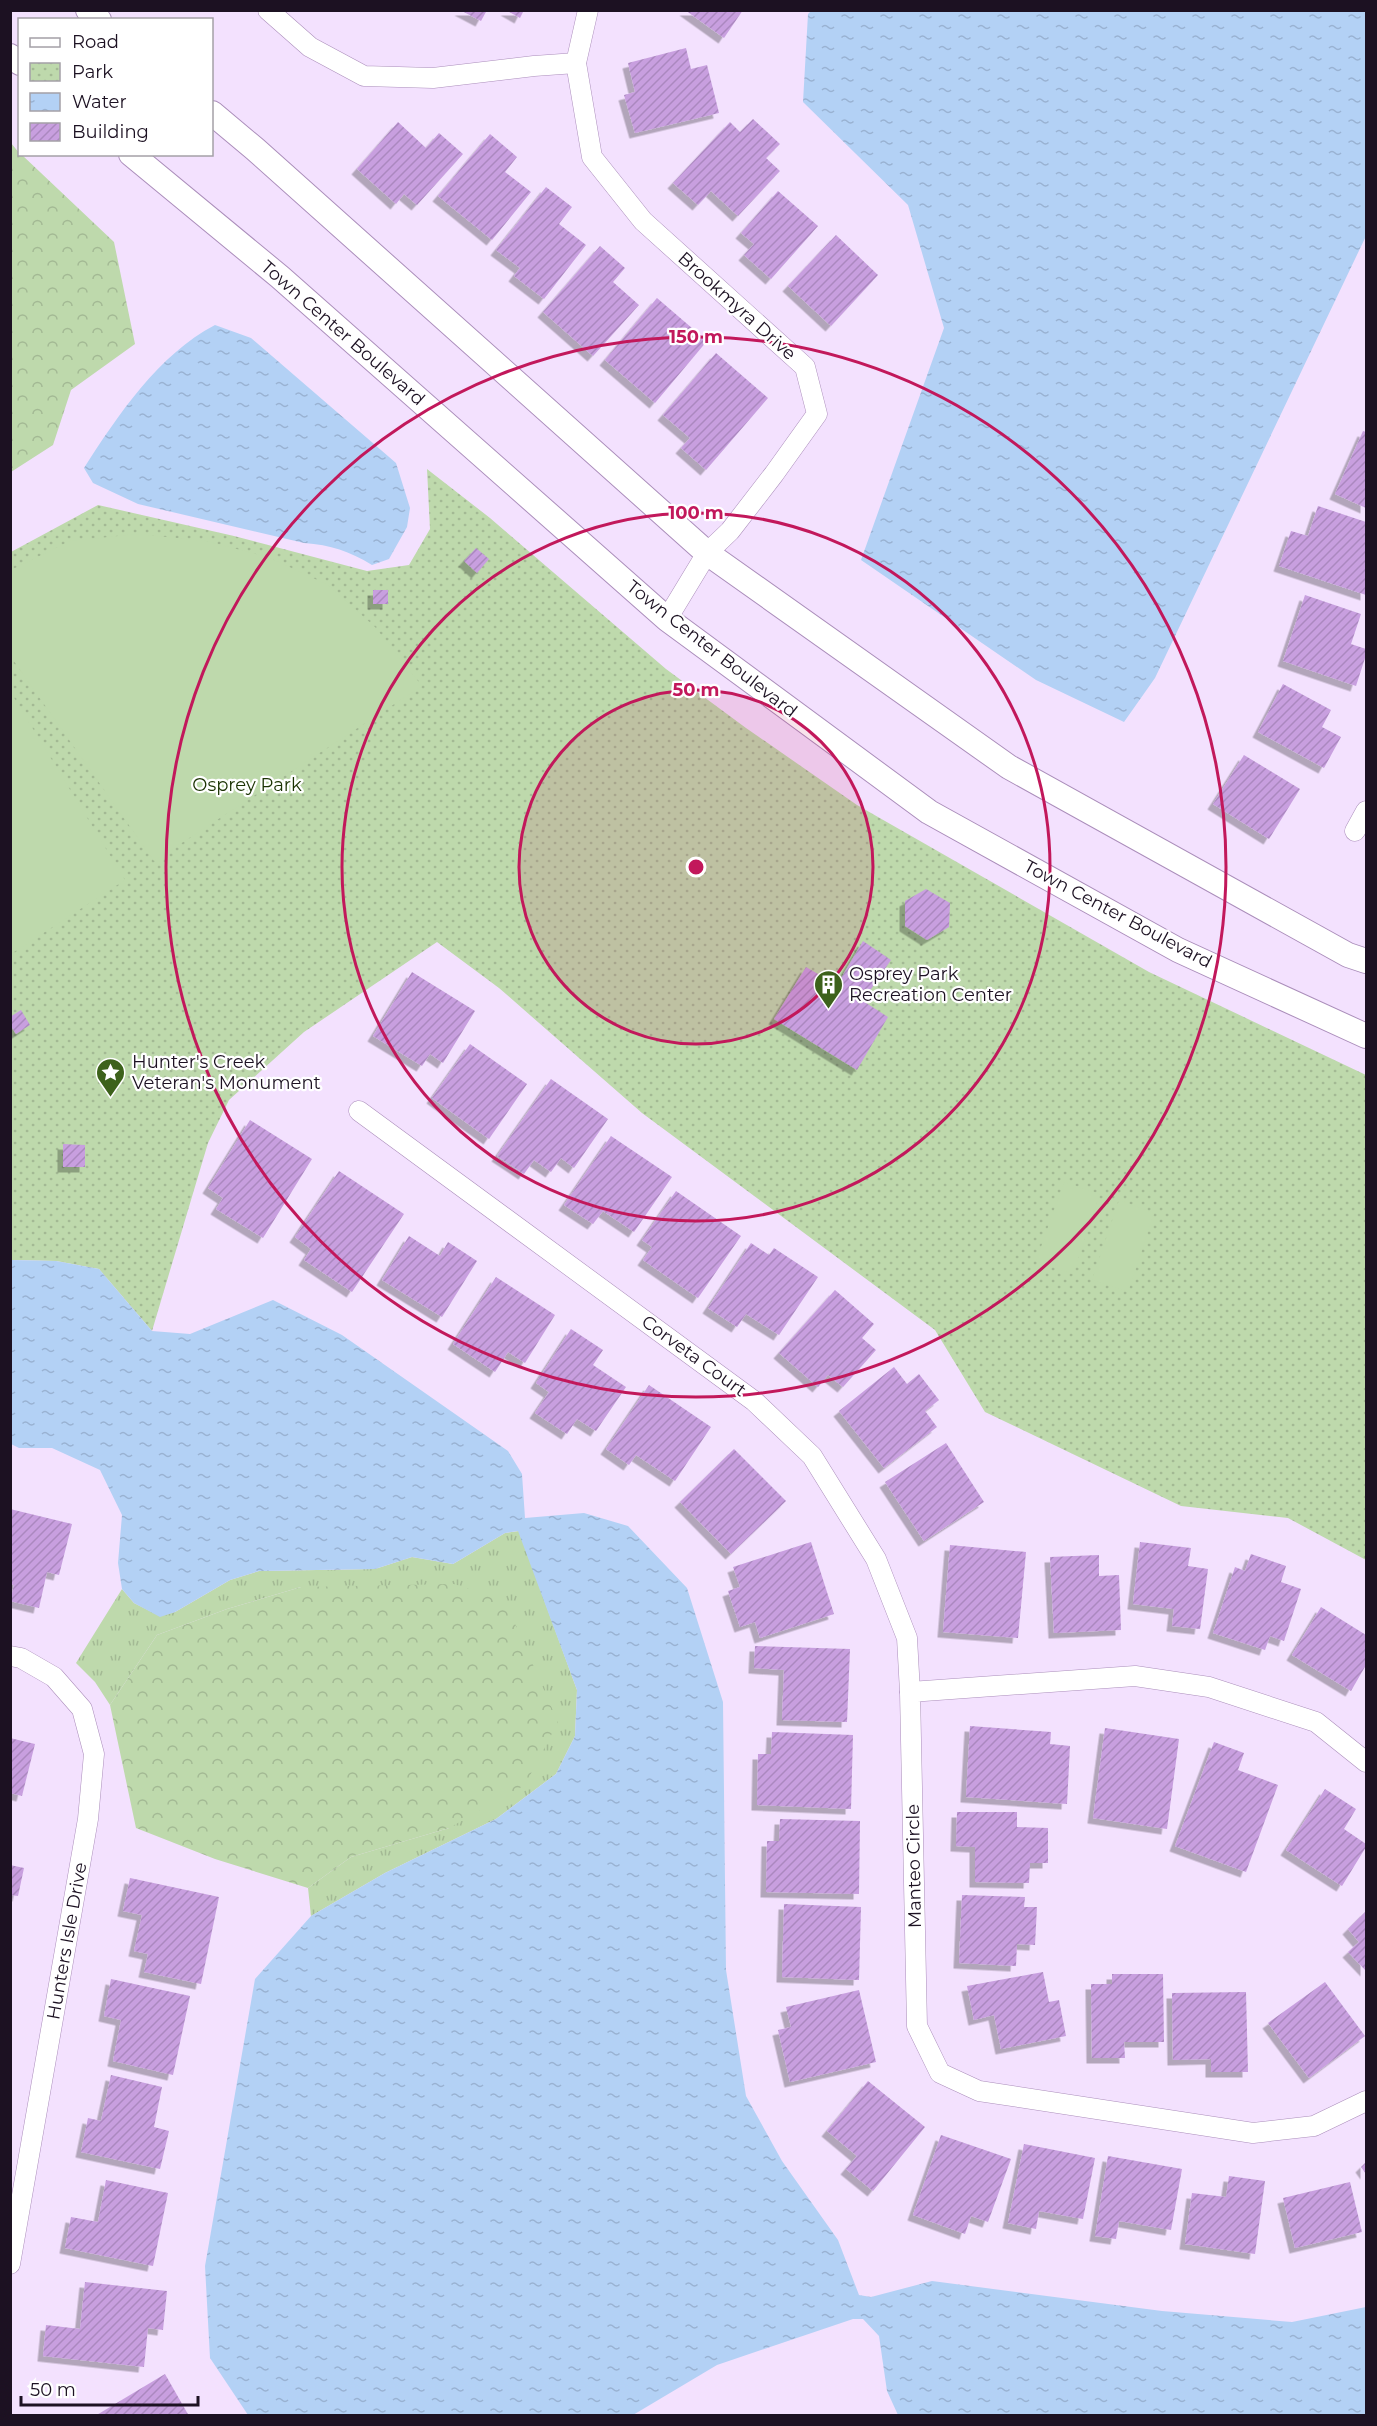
<svg xmlns="http://www.w3.org/2000/svg" width="1377" height="2426" viewBox="0 0 1377 2426" font-family="Montserrat,sans-serif">
	<defs>
		<pattern id="grass-tufts" width="24" height="20" patternUnits="userSpaceOnUse" patternTransform="scale(1.5)"><rect width="24" height="20" fill="#bed9ac"/><path d="M3 7l-1-3M5 7V3M7 7l1-3M15 17l-1-3M17 17v-4M19 17l1-3" fill="none" stroke="#a3b994"/></pattern>
		<pattern id="forest-crowns" width="20" height="18" patternUnits="userSpaceOnUse" patternTransform="scale(1.5)"><rect width="20" height="18" fill="#bed9ac"/><path d="M2 6a3 3 0 1 1 6 0M12 15a3 3 0 1 1 6 0" fill="none" stroke="#a3b994"/></pattern>
		<pattern id="park-dots" width="8" height="8" patternUnits="userSpaceOnUse" patternTransform="scale(1.5)"><rect width="8" height="8" fill="#bed9ac"/><path d="M2 2h.1M6 6h.1" fill="none" stroke="#a3b994" stroke-width="1.8" stroke-linecap="round"/></pattern>
		<pattern id="water-ripples" width="26" height="14" patternUnits="userSpaceOnUse" patternTransform="scale(1.5)"><rect width="26" height="14" fill="#b3d1f5"/><path d="M2 4q2-2 4 0t4 0M15 11q2-2 4 0t4 0" fill="none" stroke="#99b2d2"/></pattern>
		<pattern id="building-hatch" width="6" height="6" patternUnits="userSpaceOnUse" patternTransform="scale(1.5)"><rect width="6" height="6" fill="#c89fdf"/><path d="M-1 1l2-2M0 6l6-6M5 7l2-2" fill="none" stroke="#ab88bf"/></pattern>
		<filter id="shadow"><feDropShadow dx="-5.5" dy="5.5" stdDeviation="0" flood-color="#0004"/></filter>
	</defs>
	<rect width="100%" height="100%" fill="#f3e1fe"/>
	<polygon fill="url(#grass-tufts)" points="519,1531 577,1690 575,1736 556,1774 496,1819 385,1873 311,1916 308,1888 351,1857 449,1828 301,1587 227,1609 157,1635 110,1705 95,1682 76,1663 122,1589 134,1603 160,1616 175,1612 230,1580 259,1571 375,1569 412,1557 453,1564 505,1533"/>
	<g fill="url(#forest-crowns)">
		<polygon points="11,143 20,154 22,155 114,242 135,344 71,390 53,445 11,472"/>
		<polygon points="454,1584 505,1601 558,1722 525,1785 449,1828 351,1857 308,1888 215,1859 136,1828 110,1705 157,1635 227,1609 301,1587"/>
	</g>
	<polygon fill="url(#park-dots)" points="427,469 490,518 666,669 746,728 857,805 1149,972 1366,1075 1366,1560 1288,1518 1181,1506 985,1412 935,1330 642,1113 499,988 437,942 304,1032 229,1100 208,1143 152,1331 99,1269 56,1261 11,1260 11,552 98,505 234,536 367,571 409,565 430,529"/>
	<g fill="#bed9ac">
		<polygon points="137,534 206,541 268,557 328,585 375,627 422,686 154,861 11,657 11,570 70,541"/>
		<polygon points="10,691 125,880 11,954 10,954"/>
		<polygon points="1064,1182 1100,1194 1073,1274 1036,1261"/>
		<polygon points="1119,1200 1154,1213 1128,1292 1092,1280"/>
	</g>
	<g fill="url(#water-ripples)">
		<polygon points="811,11 1366,11 1366,236 1155,678 1124,722 1036,680 861,560 944,328 908,205 803,102 808,14"/>
		<path d="M215,325l36,13 145,125 14,45 -3,19 -18,32 -17,6c-23,-14 -41,-20 -68,-22l-166,-39 -45,-21 -9,-15c34,-53 75,-114 131,-143z"/>
		<polygon points="11,1260 56,1261 99,1269 152,1331 190,1334 273,1300 342,1335 508,1451 522,1474 525,1518 584,1513 628,1526 687,1588 723,1702 726,1970 746,2096 782,2161 838,2240 859,2295 871,2297 932,2281 1162,2311 1292,2322 1366,2307 1366,2415 898,2415 887,2391 879,2336 863,2319 853,2319 717,2365 633,2415 248,2415 210,2358 205,2266 255,1979 311,1916 385,1873 496,1819 556,1774 575,1736 577,1690 518,1531 505,1533 453,1564 412,1557 375,1569 259,1571 230,1580 175,1612 160,1617 134,1603 122,1589 118,1563 122,1515 100,1470 52,1448 19,1448 11,1444"/>
	</g>
	<g fill="url(#building-hatch)" filter="url(#shadow)">
		<polygon points="460,10 487,10 481,21"/>
		<polygon points="506,10 524,10 520,18"/>
		<polygon points="685,10 743,10 724,38"/>
		<polygon points="686,48 691,69 707,65 719,113 635,133 624,95 635,92 628,63"/>
		<polygon points="753,119 780,144 766,158 780,171 738,216 711,191 698,205 673,183 730,122 740,132"/>
		<polygon points="398,122 426,148 439,133 463,154 417,205 404,194 396,204 357,169"/>
		<polygon points="490,134 517,157 505,172 531,192 492,240 438,196"/>
		<polygon points="546,187 572,207 559,224 586,245 544,299 514,276 520,268 496,250"/>
		<polygon points="778,191 818,226 771,279 744,255 754,244 741,233"/>
		<polygon points="836,235 878,275 831,326 788,286"/>
		<polygon points="600,246 625,268 613,282 639,305 593,356 543,312"/>
		<polygon points="657,298 707,341 655,403 605,360"/>
		<polygon points="716,353 768,398 706,470 681,448 690,438 663,415"/>
		<polygon points="1363,431 1366,432 1366,508 1335,494"/>
		<polygon points="1318,506 1366,522 1366,595 1279,566 1291,531 1308,536"/>
		<polygon points="476,548 489,559 477,573 464,561"/>
		<rect x="373" y="590" width="15" height="14"/>
		<polygon points="1305,595 1361,614 1351,644 1366,649 1366,655 1356,686 1283,661"/>
		<polygon points="1283,684 1331,710 1322,727 1341,737 1324,768 1258,732"/>
		<polygon points="1244,755 1300,789 1269,839 1213,804"/>
		<polygon points="926,889 950,903 949,927 927,940 905,926 905,901"/>
		<polygon points="863,941 891,960 863,1001 888,1017 857,1070 774,1019 806,967 837,985"/>
		<polygon points="412,972 475,1011 443,1063 430,1054 422,1066 373,1036"/>
		<polygon points="21,1010 30,1025 16,1034 10,1025 10,1017"/>
		<polygon points="470,1044 527,1084 489,1139 432,1098"/>
		<polygon points="551,1079 608,1119 574,1168 561,1158 551,1172 534,1160 524,1174 497,1156"/>
		<polygon points="250,1120 312,1159 263,1238 216,1209 223,1198 208,1188"/>
		<polygon points="611,1136 672,1177 634,1232 603,1211 593,1224 564,1205"/>
		<polygon points="63,1144 85,1145 85,1167 63,1167"/>
		<polygon points="339,1171 404,1214 352,1292 304,1260 311,1249 295,1237"/>
		<polygon points="676,1191 741,1236 698,1298 643,1260 652,1247 642,1240"/>
		<polygon points="409,1236 440,1256 448,1242 477,1261 442,1317 382,1280"/>
		<polygon points="751,1243 769,1255 774,1248 818,1277 779,1335 746,1314 737,1327 708,1308"/>
		<polygon points="496,1277 555,1315 525,1363 508,1352 495,1372 453,1344"/>
		<polygon points="835,1290 874,1324 862,1338 876,1350 843,1387 828,1375 818,1387 779,1353"/>
		<polygon points="571,1329 603,1350 593,1365 626,1387 596,1431 577,1419 567,1434 535,1413 549,1392 536,1383"/>
		<polygon points="894,1367 907,1384 919,1374 939,1400 925,1411 937,1427 884,1468 839,1411"/>
		<polygon points="649,1385 711,1427 675,1481 636,1455 629,1465 606,1449"/>
		<polygon points="946,1443 984,1502 924,1541 885,1482"/>
		<polygon points="734,1449 786,1501 731,1554 680,1502"/>
		<polygon points="10,1509 72,1524 59,1575 47,1572 39,1608 10,1601 14,1585 10,1584"/>
		<polygon points="811,1542 834,1614 760,1638 755,1622 740,1627 728,1591 740,1587 733,1567"/>
		<polygon points="1140,1542 1191,1548 1188,1566 1208,1569 1200,1629 1172,1626 1174,1609 1133,1604"/>
		<polygon points="950,1545 1026,1552 1018,1638 943,1632"/>
		<polygon points="1251,1554 1286,1566 1281,1582 1301,1589 1284,1641 1270,1636 1265,1650 1213,1633 1235,1567 1245,1571"/>
		<polygon points="1099,1555 1099,1576 1119,1575 1121,1630 1054,1633 1050,1557"/>
		<polygon points="1321,1607 1366,1635 1366,1665 1351,1691 1292,1655"/>
		<polygon points="755,1646 850,1649 847,1722 782,1720 784,1670 754,1668"/>
		<polygon points="970,1726 1051,1732 1050,1744 1070,1746 1067,1804 966,1797"/>
		<polygon points="1105,1728 1179,1739 1167,1829 1093,1818"/>
		<polygon points="772,1732 853,1735 851,1809 757,1805 758,1754 771,1754"/>
		<polygon points="10,1738 35,1744 22,1796 10,1793"/>
		<polygon points="1214,1742 1244,1753 1238,1770 1278,1785 1246,1872 1175,1846"/>
		<polygon points="1325,1789 1356,1809 1344,1829 1366,1844 1366,1847 1342,1886 1286,1850"/>
		<polygon points="957,1812 1017,1812 1017,1827 1048,1828 1048,1863 1030,1863 1029,1883 975,1882 975,1847 956,1846"/>
		<polygon points="780,1819 860,1821 859,1894 766,1892 767,1841 779,1841"/>
		<polygon points="10,1865 24,1868 18,1896 10,1895"/>
		<polygon points="130,1878 219,1897 201,1984 144,1972 148,1954 134,1951 142,1915 123,1911"/>
		<polygon points="962,1895 1025,1897 1024,1907 1037,1907 1035,1945 1017,1944 1016,1966 959,1963"/>
		<polygon points="784,1904 861,1907 859,1980 782,1977"/>
		<polygon points="1366,1911 1366,1971 1348,1952 1359,1942 1348,1929"/>
		<polygon points="1043,1972 1049,2002 1059,2000 1066,2036 1001,2049 994,2015 974,2020 967,1986"/>
		<polygon points="1112,1974 1163,1974 1164,2042 1124,2042 1125,2058 1092,2058 1091,1984 1112,1984"/>
		<polygon points="111,1979 190,1996 173,2075 113,2061 121,2020 104,2016"/>
		<polygon points="1325,1982 1365,2036 1309,2078 1268,2023"/>
		<polygon points="859,1990 876,2062 790,2082 778,2030 791,2027 786,2007"/>
		<polygon points="1246,1992 1248,2072 1211,2072 1211,2059 1173,2060 1172,1993"/>
		<polygon points="111,2075 162,2087 154,2127 169,2131 160,2169 81,2152 88,2118 101,2121"/>
		<polygon points="868,2081 925,2127 873,2191 846,2169 857,2156 827,2131"/>
		<polygon points="941,2135 1011,2159 988,2222 971,2216 965,2234 913,2215"/>
		<polygon points="1024,2144 1095,2158 1083,2219 1039,2211 1036,2229 1008,2223"/>
		<polygon points="1108,2156 1182,2169 1171,2230 1119,2221 1116,2239 1095,2236"/>
		<polygon points="1366,2162 1366,2174 1361,2167"/>
		<polygon points="1229,2176 1265,2181 1255,2254 1185,2244 1192,2193 1226,2197"/>
		<polygon points="106,2180 168,2193 153,2266 65,2248 71,2217 98,2222"/>
		<polygon points="1350,2182 1362,2232 1295,2248 1283,2198"/>
		<polygon points="85,2282 167,2291 163,2330 148,2328 144,2367 43,2356 46,2325 80,2329"/>
		<polygon points="165,2374 189,2416 95,2416"/>
	</g>
	<g fill="none" stroke-linecap="round" stroke-linejoin="round">
		<defs>
			<g id="minor">
				<polyline points="268,10 310,47 364,76 433,78 534,66 576,63"/>
				<polyline points="588,10 576,63 592,157 643,221 805,367 817,414 774,474 730,531 707,553 667,619"/>
				<polyline points="1355,831 1366,811"/>
				<polyline points="359,1111 754,1401 812,1456 876,1559 907,1638 910,1692"/>
				<polyline points="10,1656 21,1658 54,1677 82,1709 94,1754 88,1819 10,2264"/>
				<polyline points="1366,1762 1316,1722 1209,1687 1135,1676 910,1692 917,2026 940,2073 979,2091 1253,2133 1314,2126 1366,2101"/>
			</g>
			<g id="tertiary">
				<polyline points="88,10 99,20"/>
				<polyline points="10,56 20,63"/>
				<polyline points="212,113 255,149 707,553 1009,767 1348,955 1366,961"/>
				<polyline points="131,154 280,277 667,619 929,812 1178,950 1366,1036"/>
			</g>
		</defs>
		<use href="#minor" stroke="#ab8ebb" stroke-width="21"/>
		<use href="#tertiary" stroke="#ab8ebb" stroke-width="26"/>
		<use href="#minor" stroke="#fff" stroke-width="20"/>
		<use href="#tertiary" stroke="#fff" stroke-width="24"/>
	</g>
	<circle cx="696" cy="867" r="177" fill="#c2185b" fill-opacity=".12"/>
	<g fill="none" stroke="#c2185b" stroke-width="3">
		<circle cx="696" cy="867" r="177"/>
		<circle cx="696" cy="867" r="354"/>
		<circle cx="696" cy="867" r="530"/>
	</g>
	<defs>
		<symbol id="building-pin" viewBox="-11 -11 22 30"><path d="M0 17L-7.5 6A9.5 9.5 0 1 1 7.5 6Z" fill="#3d621b" stroke="#fff"/><path d="M-4-6H4V6H1V3H-1V6H-4ZM-2.5-4.3h1.7v1.8h-1.7ZM.8-4.3h1.7v1.8H.8ZM-2.5-1h1.7V.8h-1.7ZM.8-1h1.7V.8H.8Z" fill="#fff"/></symbol>
		<symbol id="sight-pin" viewBox="-11 -11 22 30"><path d="M0 17L-7.5 6A9.5 9.5 0 1 1 7.5 6Z" fill="#3d621b" stroke="#fff"/><path d="M0-6L1.8-2.2L6-1.7L2.9 1.2L3.7 5.4L0 3.3L-3.7 5.4L-2.9 1.2L-6-1.7L-1.8-2.2Z" fill="#fff"/></symbol>
	</defs>
	<g fill-rule="evenodd">
		<use href="#building-pin" x="812" y="968" width="33" height="45"/>
		<use href="#sight-pin" x="94" y="1056" width="33" height="45"/>
	</g>
	<g text-anchor="middle" dominant-baseline="central" stroke-width="4.5" stroke-linejoin="round" paint-order="stroke">
		<g font-size="18" fill="#1c1122" stroke="#fff">
			<text transform="translate(737 306) rotate(42)">Brookmyra Drive</text>
			<text transform="translate(343 333) rotate(41)">Town Center Boulevard</text>
			<text transform="translate(712 649) rotate(38)">Town Center Boulevard</text>
			<text transform="translate(1118 914) rotate(28)">Town Center Boulevard</text>
			<text transform="translate(694 1356) rotate(36)">Corveta Court</text>
			<text transform="translate(914 1866) rotate(-91)">Manteo Circle</text>
			<text transform="translate(67 1941) rotate(-80)">Hunters Isle Drive</text>
		</g>
		<g font-size="18" fill="#1a3202" stroke="#fff">
			<text x="247" y="785">Osprey Park</text>
		</g>
		<g font-size="18" fill="#1c1122" stroke="#fff" text-anchor="start">
			<text x="849" y="974">Osprey Park<tspan x="849" dy="21">Recreation Center</tspan></text>
			<text x="132" y="1062">Hunter's Creek<tspan x="132" dy="21">Veteran's Monument</tspan></text>
		</g>
	</g>
	<circle cx="696" cy="867" r="9" fill="#c2185b" stroke="#fff" stroke-width="3"/>
	<g font-size="18" text-anchor="middle" font-weight="bold" fill="#c2185b" stroke="#fff" stroke-width="4.5" stroke-linejoin="round" paint-order="stroke">
		<text x="696" y="343">150 m</text>
		<text x="696" y="519">100 m</text>
		<text x="696" y="696">50 m</text>
	</g>
	<rect width="1377" height="2426" fill="none" stroke="#1c1122" stroke-width="24"/>
	<rect x="18" y="18" width="195" height="138" fill="#ffffff" stroke="#a4a0a7" stroke-width="1.5"/>
	<rect x="30" y="38" width="30" height="9" fill="#ffffff" stroke="#a4a0a7" stroke-width="1.5"/>
	<text x="72" y="48" font-size="18" fill="#1c1122">Road</text>
	<rect x="30" y="63" width="30" height="18" fill="url(#park-dots)" stroke="#a4a0a7" stroke-width="1.5"/>
	<text x="72" y="78" font-size="18" fill="#1c1122">Park</text>
	<rect x="30" y="93" width="30" height="18" fill="url(#water-ripples)" stroke="#a4a0a7" stroke-width="1.5"/>
	<text x="72" y="108" font-size="18" fill="#1c1122">Water</text>
	<rect x="30" y="123" width="30" height="18" fill="url(#building-hatch)" stroke="#a4a0a7" stroke-width="1.5"/>
	<text x="72" y="138" font-size="18" fill="#1c1122">Building</text>
	<path d="M21 2396v9h177v-9" fill="none" stroke="#1c1122" stroke-width="3"/>
	<text x="30" y="2396" font-size="18" fill="#1c1122" stroke="#ffffff" stroke-width="4.5" paint-order="stroke">50 m</text>
</svg>
